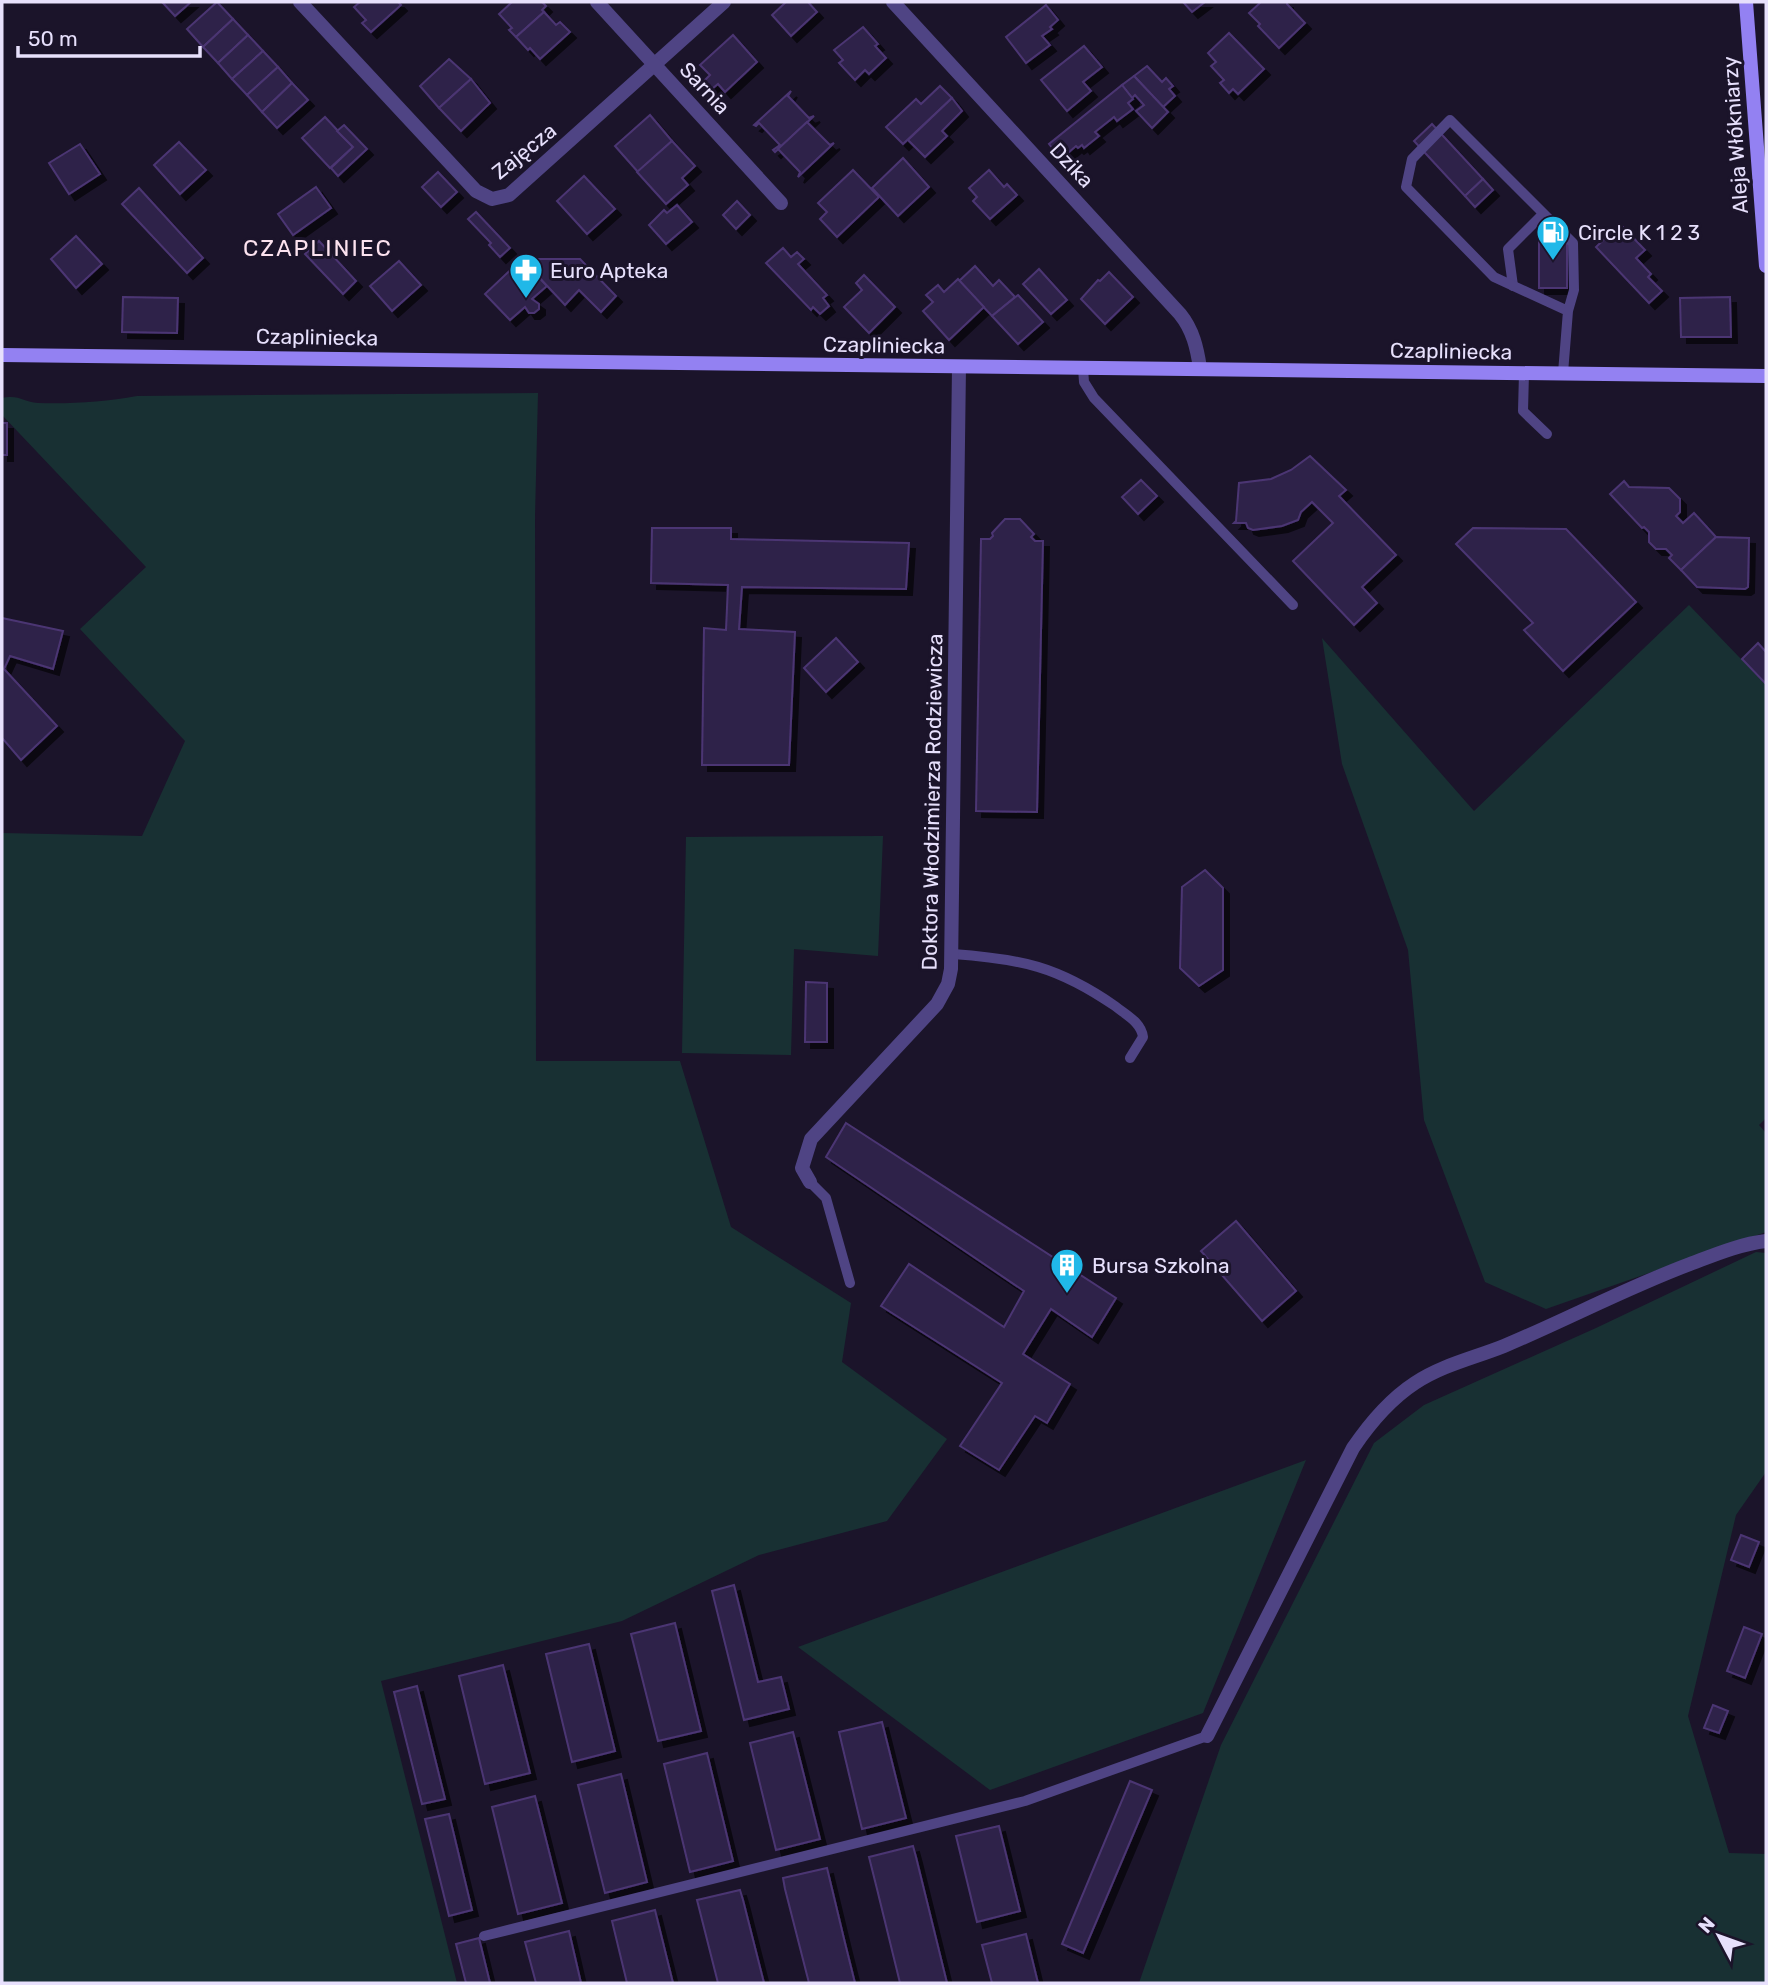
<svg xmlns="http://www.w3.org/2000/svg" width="1768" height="1985" viewBox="0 0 1768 1985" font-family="Rubik,sans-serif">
	<defs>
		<filter id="shadow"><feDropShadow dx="6" dy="6" stdDeviation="0" flood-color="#0009"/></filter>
	</defs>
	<rect width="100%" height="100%" fill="#1b142a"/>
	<g fill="#183033">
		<path d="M538,393l-3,124 1,544h144l51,166 120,76 -9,59 105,77 -60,82 -128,34 -137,66 -241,60 76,302h-455v-1150l140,3 43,-95 -105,-112 66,-62 -144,-152v-17c17,-4 21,4 36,5 33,1 67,-1 99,-7z"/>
		<polygon points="1689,605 1766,685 1766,1118 1759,1125 1766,1133 1766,1232 1546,1309 1485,1282 1424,1120 1408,950 1342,764 1322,638 1474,811"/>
		<polygon points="883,836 878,956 794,949 791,1055 682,1053 686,837"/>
		<polygon points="1756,1252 1766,1253 1766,1472 1736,1515 1688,1716 1729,1853 1766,1854 1766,1983 1139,1983 1221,1745 1374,1443 1424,1405 1596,1328"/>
		<polygon points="1306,1460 1203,1713 990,1790 798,1647"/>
	</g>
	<g fill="#2f2249" stroke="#4b3673" stroke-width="2" filter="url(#shadow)">
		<polygon points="162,2 191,2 175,16"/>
		<polygon points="217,2 233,19 203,47 187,29"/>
		<polygon points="360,2 398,2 401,5 371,32 362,23 366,20 354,7"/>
		<polygon points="512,2 542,2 546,6 542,10 544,12 516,37 509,30 512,28 499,14"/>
		<polygon points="786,2 808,2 817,12 791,36 772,15"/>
		<polygon points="1183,2 1205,2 1192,12"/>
		<polygon points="1261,2 1287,2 1287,4 1305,23 1279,48 1258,26 1260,24 1249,13"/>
		<polygon points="1046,5 1058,20 1050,27 1052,29 1042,36 1050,45 1026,63 1006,37"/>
		<polygon points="544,12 556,25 560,22 570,32 540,59 530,48 528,50 516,37"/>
		<polygon points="233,19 248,35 218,63 203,47"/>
		<polygon points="863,27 878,44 875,46 886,58 869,74 865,70 855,80 839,63 843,60 834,50"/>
		<polygon points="1229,33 1264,69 1238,94 1233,89 1229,93 1220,83 1224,80 1211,66 1216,62 1208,53"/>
		<polygon points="248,35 263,51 232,79 218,63"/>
		<polygon points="733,35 757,62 725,92 718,84 712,89 704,81 710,75 700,65"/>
		<polygon points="1084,46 1102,67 1083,82 1091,91 1067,111 1041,80"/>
		<polygon points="263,51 278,67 247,95 232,79"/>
		<polygon points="449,59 471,79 439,108 420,86"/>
		<polygon points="1147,66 1162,82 1166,78 1173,86 1169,89 1175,96 1163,107 1134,76"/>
		<polygon points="278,67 292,83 262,112 247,95"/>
		<polygon points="1134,76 1168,112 1152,128 1136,111 1144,105 1135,95 1132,98 1122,85"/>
		<polygon points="471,79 490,103 461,131 439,108"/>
		<polygon points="292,83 308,100 277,128 262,112"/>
		<polygon points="1122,85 1133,99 1128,103 1133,109 1117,121 1114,117 1095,132 1099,136 1084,148 1082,145 1078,148 1076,146 1061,159 1049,144"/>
		<polygon points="940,86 952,98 903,144 886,127 916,99 921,104"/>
		<polygon points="791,91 788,96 809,118 814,116 775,152 773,150 780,145 759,123 756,126 754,125"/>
		<polygon points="952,98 962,111 942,131 947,136 925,157 908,140"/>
		<polygon points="650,115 672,141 638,172 615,146"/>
		<polygon points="325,117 353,147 330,168 302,138"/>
		<polygon points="807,122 830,145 834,143 798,177 800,172 778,149"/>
		<polygon points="1432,124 1483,179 1465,196 1414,141"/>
		<polygon points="344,125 367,149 338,176 331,168 353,147 337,131"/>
		<polygon points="672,141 695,166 682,178 688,185 666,204 637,172"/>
		<polygon points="179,142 206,170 180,194 154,165"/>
		<polygon points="80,144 100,174 69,194 49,163"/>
		<polygon points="903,158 929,187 898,216 872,188"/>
		<polygon points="853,170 879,197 837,237 820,219 827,212 818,203"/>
		<polygon points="989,170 1004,187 1007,184 1017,195 990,219 973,201 977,197 969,188"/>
		<polygon points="438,172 457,192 441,207 422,187"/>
		<polygon points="584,176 615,209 587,234 557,201"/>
		<polygon points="1483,179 1493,190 1475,207 1465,196"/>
		<polygon points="316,187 331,208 293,235 278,214"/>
		<polygon points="139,188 203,258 187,273 122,204"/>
		<polygon points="737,201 750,215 736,229 723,215"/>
		<polygon points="677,205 692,222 666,244 649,225 664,210 667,213"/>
		<polygon points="476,212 510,248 500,257 489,245 491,243 468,219"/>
		<polygon points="1620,224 1645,250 1636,258 1651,274 1648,277 1662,291 1649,303 1596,247"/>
		<polygon points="76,236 102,264 76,288 51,259"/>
		<rect x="1539" y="236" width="28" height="52"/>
		<polygon points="319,241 356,281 343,294 305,254"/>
		<polygon points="783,248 791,257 797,252 804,259 798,264 827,295 823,298 829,306 820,314 813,307 811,310 766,263"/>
		<polygon points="522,259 547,286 532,299 539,304 539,309 534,313 529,313 525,307 510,320 485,294"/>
		<polygon points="522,259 580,259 616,296 601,312 579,290 565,305"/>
		<polygon points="399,261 421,285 392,311 370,286"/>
		<polygon points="975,266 993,286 999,280 1015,297 992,316 959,281"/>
		<polygon points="1039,269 1067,300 1051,314 1023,284"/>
		<polygon points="1109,272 1133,297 1105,324 1081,299 1098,280 1100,281"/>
		<polygon points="864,275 895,307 869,333 844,307 862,290 856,283"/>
		<polygon points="958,279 984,307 949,340 923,311 933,302 926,295 938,285 944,292"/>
		<polygon points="1018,295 1043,322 1018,344 992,316"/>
		<polygon points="123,297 178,298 177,333 122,332"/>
		<polygon points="1730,297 1731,337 1681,337 1680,298"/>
		<rect x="2" y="423" width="5" height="32"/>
		<polygon points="1310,456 1346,490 1339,496 1396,555 1362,587 1377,603 1354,625 1293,561 1333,523 1312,502 1301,512 1298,520 1282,526 1253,530 1248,528 1246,523 1234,523 1236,521 1239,483 1271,479 1291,470"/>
		<polygon points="1141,480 1157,496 1138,514 1122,497"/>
		<polygon points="1624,481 1629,487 1669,488 1680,499 1680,512 1676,516 1683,523 1694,513 1716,537 1681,570 1669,558 1672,555 1666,549 1656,549 1649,542 1649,532 1644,527 1642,528 1610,494"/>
		<polygon points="1005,519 1020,519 1034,534 1031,537 1035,541 1043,541 1037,812 976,811 981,539 990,539 993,536 992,533"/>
		<polygon points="652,528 731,528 731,539 909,543 906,589 742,587 739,629 795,632 789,765 702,765 704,628 726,630 728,585 651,583"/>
		<polygon points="1473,528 1566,529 1636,602 1563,671 1524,630 1533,623 1456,544"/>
		<polygon points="1716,537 1749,538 1748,587 1745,589 1697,587 1681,570"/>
		<polygon points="2,618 63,631 53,669 10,656 4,669 57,726 21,760 2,738"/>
		<polygon points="836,638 858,662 826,692 804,668"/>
		<polygon points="1758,643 1766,652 1766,684 1742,659"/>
		<polygon points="1205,870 1223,888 1223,970 1199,986 1180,968 1182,887"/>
		<polygon points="806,982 827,983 827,1042 805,1042"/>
		<polygon points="846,1123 1116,1298 1092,1337 1051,1309 1023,1354 1070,1384 1047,1423 1035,1416 999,1470 960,1446 1002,1383 881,1306 909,1264 1004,1327 1024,1291 826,1157"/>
		<polygon points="1236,1221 1296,1291 1262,1321 1201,1251"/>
		<polygon points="1741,1535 1759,1542 1749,1567 1731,1560"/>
		<polygon points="734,1585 758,1682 781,1677 789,1709 744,1720 712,1591"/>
		<polygon points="675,1623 701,1731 658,1741 631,1634"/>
		<polygon points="1744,1627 1762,1634 1745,1678 1727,1671"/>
		<polygon points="589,1644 615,1751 572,1762 546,1654"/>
		<polygon points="503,1665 530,1773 485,1784 459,1676"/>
		<polygon points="417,1686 445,1799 422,1804 394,1692"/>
		<polygon points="1713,1705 1728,1711 1719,1733 1704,1728"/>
		<polygon points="882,1722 906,1818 862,1829 839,1732"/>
		<polygon points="793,1732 820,1839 776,1850 750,1743"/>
		<polygon points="707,1753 733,1861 690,1872 664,1764"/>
		<polygon points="621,1774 647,1882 605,1893 578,1785"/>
		<polygon points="1130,1781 1152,1790 1083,1953 1062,1944"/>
		<polygon points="535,1796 562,1903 518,1914 492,1807"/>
		<polygon points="449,1814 472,1910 449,1916 425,1819"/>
		<polygon points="999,1826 1020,1911 977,1922 956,1836"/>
		<polygon points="913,1846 916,1857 947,1983 900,1983 877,1889 869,1857"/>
		<polygon points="827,1868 845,1943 855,1983 809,1983 785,1889 783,1878"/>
		<polygon points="740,1890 743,1900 764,1983 718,1983 697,1900"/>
		<polygon points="655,1910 673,1983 627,1983 612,1921"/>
		<polygon points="569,1931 581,1983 536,1983 525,1942"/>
		<polygon points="1026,1934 1038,1983 992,1983 982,1945"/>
		<polygon points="479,1938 490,1983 466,1983 456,1944"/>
	</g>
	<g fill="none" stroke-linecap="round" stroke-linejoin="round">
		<g stroke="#4f4484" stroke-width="10">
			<polyline points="1513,286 1508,249 1543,214"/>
			<polyline points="1083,368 1084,382 1094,398 1293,605"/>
			<polyline points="1524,373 1523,411 1547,434"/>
			<polyline points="1563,373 1568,311 1574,290 1573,243 1450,120 1412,159 1406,187 1494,277 1568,311"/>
			<path d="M953,954c68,5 104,12 162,52 11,9 26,16 28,31l-13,21"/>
			<polyline points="810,1182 826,1198 850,1283"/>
			<polyline points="484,1936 1025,1801 1207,1736"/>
		</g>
		<g stroke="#4f4484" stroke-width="14">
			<polyline points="300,2 476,191 492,199 509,195 724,2"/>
			<polyline points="597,2 781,203"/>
			<path d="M893,2l287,312c13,16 17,34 20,54"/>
			<polyline points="810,1182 802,1168 811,1139 937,1004 948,984 951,969 959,367"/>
			<path d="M1207,1736l146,-288c17,-25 36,-48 62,-65 27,-18 59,-25 89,-37 62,-26 122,-58 186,-82 24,-9 50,-20 76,-23"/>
		</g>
		<g stroke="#9381f2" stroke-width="14">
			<polyline points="1746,2 1766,266"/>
			<polyline points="2,355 1766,376"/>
		</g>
	</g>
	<defs>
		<symbol id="fuel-pin" viewBox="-11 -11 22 30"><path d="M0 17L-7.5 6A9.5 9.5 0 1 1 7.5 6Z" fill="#20b8e8" stroke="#1b142a"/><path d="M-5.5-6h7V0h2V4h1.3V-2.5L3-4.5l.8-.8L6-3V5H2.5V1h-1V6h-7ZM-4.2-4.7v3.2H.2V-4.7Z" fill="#fff"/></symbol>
		<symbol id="pharmacy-pin" viewBox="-11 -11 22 30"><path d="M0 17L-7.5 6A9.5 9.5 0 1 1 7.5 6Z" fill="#20b8e8" stroke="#1b142a"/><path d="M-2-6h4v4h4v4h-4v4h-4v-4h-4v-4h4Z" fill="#fff"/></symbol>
		<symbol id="building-pin" viewBox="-11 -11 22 30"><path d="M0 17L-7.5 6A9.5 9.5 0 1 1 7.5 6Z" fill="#20b8e8" stroke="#1b142a"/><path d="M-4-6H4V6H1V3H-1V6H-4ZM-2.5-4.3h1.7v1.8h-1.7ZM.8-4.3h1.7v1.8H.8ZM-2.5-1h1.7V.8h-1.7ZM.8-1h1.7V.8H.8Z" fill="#fff"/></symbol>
	</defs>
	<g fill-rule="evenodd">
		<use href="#fuel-pin" x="1534" y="213" width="38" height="52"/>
		<use href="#pharmacy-pin" x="507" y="251" width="38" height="52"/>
		<use href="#building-pin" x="1048" y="1246" width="38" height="52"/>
	</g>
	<g text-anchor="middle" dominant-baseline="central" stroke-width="6" stroke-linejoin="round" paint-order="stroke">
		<g font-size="21" fill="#e7e0fc" stroke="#1b142a">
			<text transform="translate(705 88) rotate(47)">Sarnia</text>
			<text transform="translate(1735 135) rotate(-94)">Aleja Włókniarzy</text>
			<text transform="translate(524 151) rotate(-39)">Zajęcza</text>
			<text transform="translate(1072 165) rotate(47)">Dzika</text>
			<text transform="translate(317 337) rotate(1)">Czapliniecka</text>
			<text transform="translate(884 345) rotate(1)">Czapliniecka</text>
			<text transform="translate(1451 351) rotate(1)">Czapliniecka</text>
			<text transform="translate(932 802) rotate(-89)">Doktora Włodzimierza Rodziewicza</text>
		</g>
		<g font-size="21" fill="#e7e0fc" stroke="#1b142a" text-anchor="start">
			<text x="1578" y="232">Circle K 1 2 3</text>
			<text x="550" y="270">Euro Apteka</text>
			<text x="1092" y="1265">Bursa Szkolna</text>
		</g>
		<g font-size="23" letter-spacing="2" fill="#fce2ef" stroke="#1b142a">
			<text x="318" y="248">CZAPLINIEC</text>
		</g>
	</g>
	<rect width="1768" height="1985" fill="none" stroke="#e7e0fc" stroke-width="7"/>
	<g transform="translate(1719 1936) rotate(311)" stroke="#1b142a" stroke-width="5" paint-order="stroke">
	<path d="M0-5L12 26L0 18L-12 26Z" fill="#e7e0fc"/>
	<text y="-10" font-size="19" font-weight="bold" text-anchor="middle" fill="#e7e0fc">N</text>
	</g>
	<path d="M18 46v10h182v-10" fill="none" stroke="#e7e0fc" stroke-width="3.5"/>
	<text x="28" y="46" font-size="21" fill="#e7e0fc" stroke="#1b142a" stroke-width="5" paint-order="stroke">50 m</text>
</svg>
